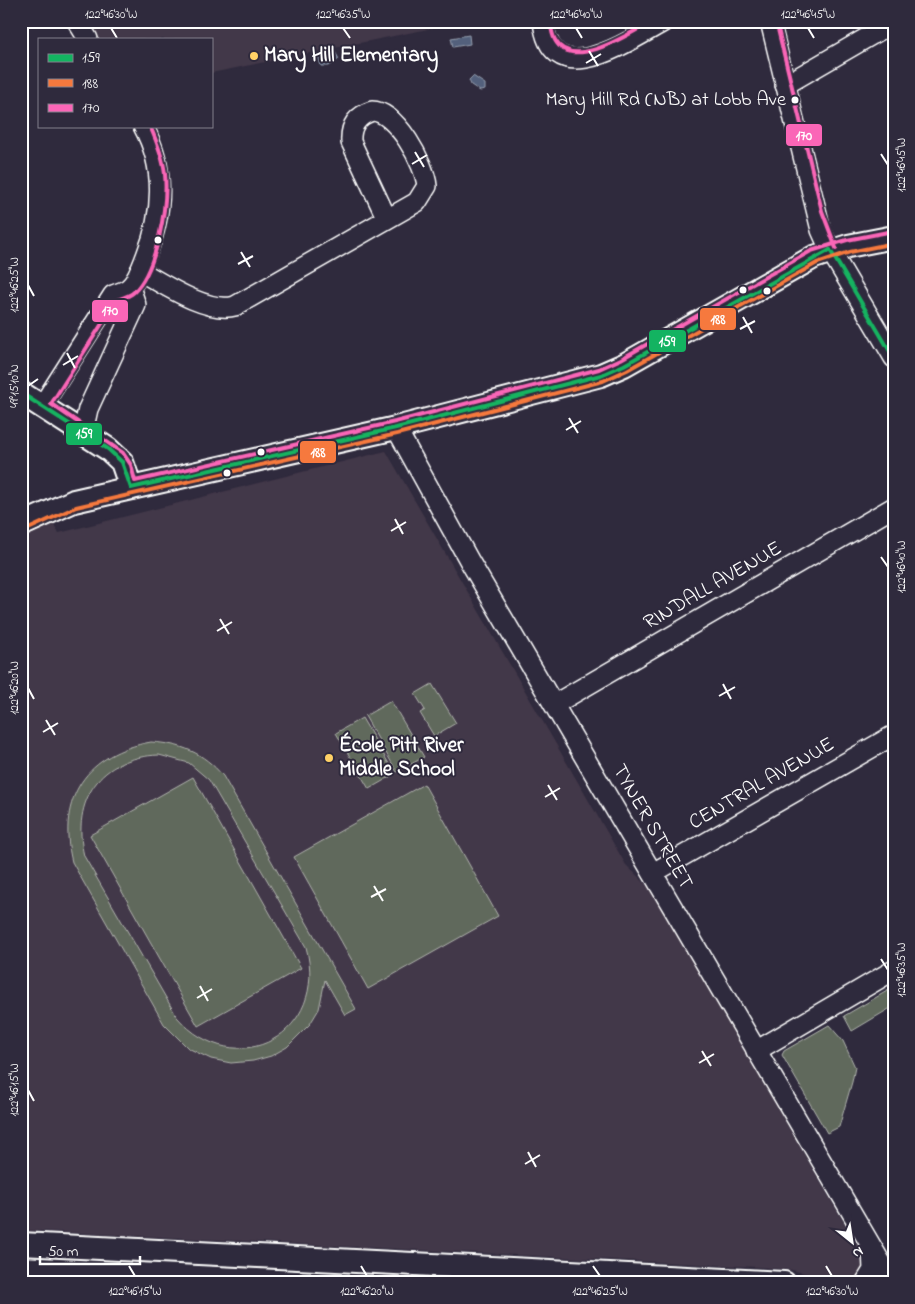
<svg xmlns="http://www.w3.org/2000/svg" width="915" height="1304" viewBox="0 0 915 1304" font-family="'Indie Flower',sans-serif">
	<rect width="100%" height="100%" fill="#2f2a3d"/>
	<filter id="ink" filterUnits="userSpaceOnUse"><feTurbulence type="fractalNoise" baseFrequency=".02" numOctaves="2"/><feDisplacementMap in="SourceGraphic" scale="10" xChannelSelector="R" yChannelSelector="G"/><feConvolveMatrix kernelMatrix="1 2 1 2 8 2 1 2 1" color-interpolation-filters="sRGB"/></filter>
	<g filter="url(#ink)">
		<g fill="#423748">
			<polygon points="77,21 468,21 211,73 211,39 88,39"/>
			<polygon points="386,451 626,865 649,887 864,1257 866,1264 857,1282 841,1283 792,1270 758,1267 21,1230 21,537 52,522 59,533"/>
		</g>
		<g fill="#61695c" stroke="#b0b4ae" fill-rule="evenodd">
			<polygon points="432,684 456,723 434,736 420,713 425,710 415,694"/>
			<polygon points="391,701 424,757 397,772 365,716"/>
			<polygon points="362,718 395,774 369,789 336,733"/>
			<path d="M151,742c30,2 52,10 72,34l133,233 -11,6 -20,-35 -6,29 -9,15 -23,23 -16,9 -18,5 -22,2 -20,-4 -23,-11 -24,-24 -92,-162c-16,-64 15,-109 79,-120zM159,755l30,8 20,17 97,167c24,86 -70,138 -129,70l-93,-161c-13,-56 16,-99 75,-101z"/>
			<polygon points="193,777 301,968 198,1026 90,835"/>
			<polygon points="424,784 498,916 368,989 294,857"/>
			<polygon points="894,987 894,1006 852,1031 844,1016"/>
			<polygon points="829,1025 843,1041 855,1067 852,1082 839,1127 827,1133 782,1055 784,1051"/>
		</g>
		<g fill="#52617c" stroke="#97a0b0">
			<polygon points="469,35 470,44 453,47 451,38"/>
			<polygon points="335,52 339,59 329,66 321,66 318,56"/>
			<polygon points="473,76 485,84 485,90 480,91 471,85 469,80"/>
		</g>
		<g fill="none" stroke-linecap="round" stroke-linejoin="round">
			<defs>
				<g id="minor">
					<polyline points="77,21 88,39"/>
					<path d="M543,21c8,75 87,19 122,0"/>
					<polyline points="770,21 821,230 830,250 894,358"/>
					<polyline points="785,85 894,22"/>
					<path d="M140,271c23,13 68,43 95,35l182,-104 10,-16c-2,-22 -31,-75 -55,-75 -15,5 -22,15 -21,31l36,77"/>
					<path d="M42,406l71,-111c5,-2 13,-4 17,-8 8,-8 12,-21 16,-31 17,-43 20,-88 -3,-130"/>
					<polyline points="396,428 470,562 893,1283"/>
					<polyline points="83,432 88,409 136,305 130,287"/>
					<polyline points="555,704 894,507"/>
					<polyline points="653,873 894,735"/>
					<polyline points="756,1051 894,970"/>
					<polyline points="865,1283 873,1270 872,1248"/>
				</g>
				<g id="major">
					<polyline points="21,393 108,449 122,462 131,488"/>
					<polyline points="21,525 74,501 396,428 601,375 624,365 814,257 848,246 894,237"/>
					<polyline points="21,1244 784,1283"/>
				</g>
			</defs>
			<use href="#minor" stroke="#fff" stroke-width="22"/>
			<use href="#major" stroke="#fff" stroke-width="26"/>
			<use href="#minor" stroke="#2f2a3d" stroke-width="19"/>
			<use href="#major" stroke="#2f2a3d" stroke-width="22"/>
			<defs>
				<g id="bus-1">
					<polyline points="830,250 894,358"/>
					<polyline points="21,393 108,449 122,462 131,488"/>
					<polyline points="131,488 396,428 601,375 624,365 830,250"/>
				</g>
				<polyline id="bus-2" points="24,531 76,507 397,434 603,381 627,370 817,263 850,252 894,243"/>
				<g id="bus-3">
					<path d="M550,21c1,6 2,14 5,19 17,32 76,-7 97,-19"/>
					<polyline points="776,21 822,211 836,248"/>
					<path d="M150,126c7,16 13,31 15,48 3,30 -8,96 -31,118 -4,4 -11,6 -17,8l-66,104 72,49 8,12 4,16 260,-59 204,-53 22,-10 190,-108 36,-11 46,-9"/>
				</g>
			</defs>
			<use href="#bus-1" stroke="#2f2a3d" stroke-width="8"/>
			<use href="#bus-2" stroke="#2f2a3d" stroke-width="8"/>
			<use href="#bus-3" stroke="#2f2a3d" stroke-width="8"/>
			<use href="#bus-1" stroke="#13b361" stroke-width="4"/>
			<use href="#bus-2" stroke="#f6793e" stroke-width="4"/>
			<use href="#bus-3" stroke="#fa66b7" stroke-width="4"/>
		</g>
	</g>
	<path fill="none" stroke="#fff" stroke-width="2" d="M111,28l6,10M343,28l7,10M576,28l6,10M808,28l6,10M589,51l9,15M586,63l15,-9M415,152l9,15M881,154l7,11M412,164l15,-9M241,252l9,15M238,264l15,-8M28,285l6,11M743,317l9,16M740,329l15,-8M67,353l8,15M63,365l15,-9M28,386l10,-7M569,418l9,15M566,430l15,-9M395,519l8,15M391,531l15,-9M881,557l7,10M220,619l9,15M217,631l15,-9M723,684l8,15M28,688l6,11M719,696l16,-9M46,720l9,15M43,732l15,-9M548,785l9,15M545,797l15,-9M374,886l9,15M371,897l15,-8M881,959l7,11M200,986l8,15M197,998l15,-9M702,1051l9,15M699,1063l15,-9M28,1090l6,11M528,1152l8,15M525,1164l15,-9M129,1266l6,10M361,1266l6,10M593,1266l7,10M826,1266l6,10"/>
	<g fill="#ffd166" stroke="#2f2a3d" stroke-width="2">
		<circle cx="254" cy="56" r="5"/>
		<circle cx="329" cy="758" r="5"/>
	</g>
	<g fill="#fff" stroke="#2f2a3d" stroke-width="2">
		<circle cx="795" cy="100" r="4.5"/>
		<circle cx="158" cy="240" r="4.5"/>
		<circle cx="743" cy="290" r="4.5"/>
		<circle cx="767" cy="291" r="4.5"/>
		<circle cx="261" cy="452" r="4.5"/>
		<circle cx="227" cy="473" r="4.5"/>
	</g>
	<g text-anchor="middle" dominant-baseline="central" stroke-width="4" stroke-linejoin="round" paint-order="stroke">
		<g font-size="20" fill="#fff" stroke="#2f2a3d" text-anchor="end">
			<text x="786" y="100">Mary Hill Rd (NB) at Lobb Ave</text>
		</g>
		<g font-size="21" font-weight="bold" fill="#fff" stroke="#2f2a3d" text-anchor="start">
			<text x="264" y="56">Mary Hill Elementary</text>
			<text x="339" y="746">École Pitt River<tspan x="339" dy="24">Middle School</tspan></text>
		</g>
		<g font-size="21" fill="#fff" stroke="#2f2a3d">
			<text transform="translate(713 586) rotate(-30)">RINDALL AVENUE</text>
			<text transform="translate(762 784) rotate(-30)">CENTRAL AVENUE</text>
			<text transform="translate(652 827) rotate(60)">TYNER STREET</text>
		</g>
	</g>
	<g stroke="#2f2a3d" stroke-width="2">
		<rect x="785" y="123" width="38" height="24" rx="5" fill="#fa66b7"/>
		<rect x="91" y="299" width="38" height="24" rx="5" fill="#fa66b7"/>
		<rect x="699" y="307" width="38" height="24" rx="5" fill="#f6793e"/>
		<rect x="648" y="329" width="39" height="24" rx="5" fill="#13b361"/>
		<rect x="65" y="422" width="38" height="24" rx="5" fill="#13b361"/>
		<rect x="299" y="440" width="38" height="24" rx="5" fill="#f6793e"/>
	</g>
	<g font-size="14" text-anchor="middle" font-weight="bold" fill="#fff">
		<text x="804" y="140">170</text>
		<text x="110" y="315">170</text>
		<text x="718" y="324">188</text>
		<text x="667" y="346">159</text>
		<text x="84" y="438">159</text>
		<text x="318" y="457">188</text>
	</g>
	<rect width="915" height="1304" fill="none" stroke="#2f2a3d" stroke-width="55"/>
	<rect x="38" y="38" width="175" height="90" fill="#2f2a3d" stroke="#827f8b"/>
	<rect x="48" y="54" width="25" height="8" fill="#13b361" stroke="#827f8b"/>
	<text x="82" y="62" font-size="15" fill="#ffffff">159</text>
	<rect x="48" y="79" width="25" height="8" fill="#f6793e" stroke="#827f8b"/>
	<text x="82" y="88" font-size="15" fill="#ffffff">188</text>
	<rect x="48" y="104" width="25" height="8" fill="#fa66b7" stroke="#827f8b"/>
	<text x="82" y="112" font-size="15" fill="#ffffff">170</text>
	<g transform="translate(852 1242) rotate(150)" stroke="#2f2a3d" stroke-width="4" paint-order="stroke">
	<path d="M0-4L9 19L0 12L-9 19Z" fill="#ffffff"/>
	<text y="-8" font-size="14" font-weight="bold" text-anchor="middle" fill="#ffffff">N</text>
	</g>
	<path d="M40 1256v8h100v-8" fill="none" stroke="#ffffff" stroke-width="2.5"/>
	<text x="48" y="1256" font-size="15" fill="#ffffff" stroke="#2f2a3d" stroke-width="4" paint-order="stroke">50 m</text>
	<rect x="28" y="28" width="860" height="1248" fill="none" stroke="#fff" stroke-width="2"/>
	<g font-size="12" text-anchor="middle" fill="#fff">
		<text x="111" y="18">122°46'30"W</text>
		<text x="343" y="18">122°46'35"W</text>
		<text x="576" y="18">122°46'40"W</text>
		<text x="808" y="18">122°46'45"W</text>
		<text transform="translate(901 165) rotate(-90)" y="4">122°46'45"W</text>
		<text transform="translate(14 285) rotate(-90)" y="4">122°46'25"W</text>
		<text transform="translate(14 386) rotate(-90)" y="4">49°15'10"N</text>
		<text transform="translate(901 567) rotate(-90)" y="4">122°46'40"W</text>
		<text transform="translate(14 688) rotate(-90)" y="4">122°46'20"W</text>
		<text transform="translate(901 970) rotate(-90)" y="4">122°46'35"W</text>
		<text transform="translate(14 1090) rotate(-90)" y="4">122°46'15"W</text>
		<text x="135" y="1295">122°46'15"W</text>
		<text x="367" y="1295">122°46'20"W</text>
		<text x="600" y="1295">122°46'25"W</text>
		<text x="832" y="1295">122°46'30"W</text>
	</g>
</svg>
